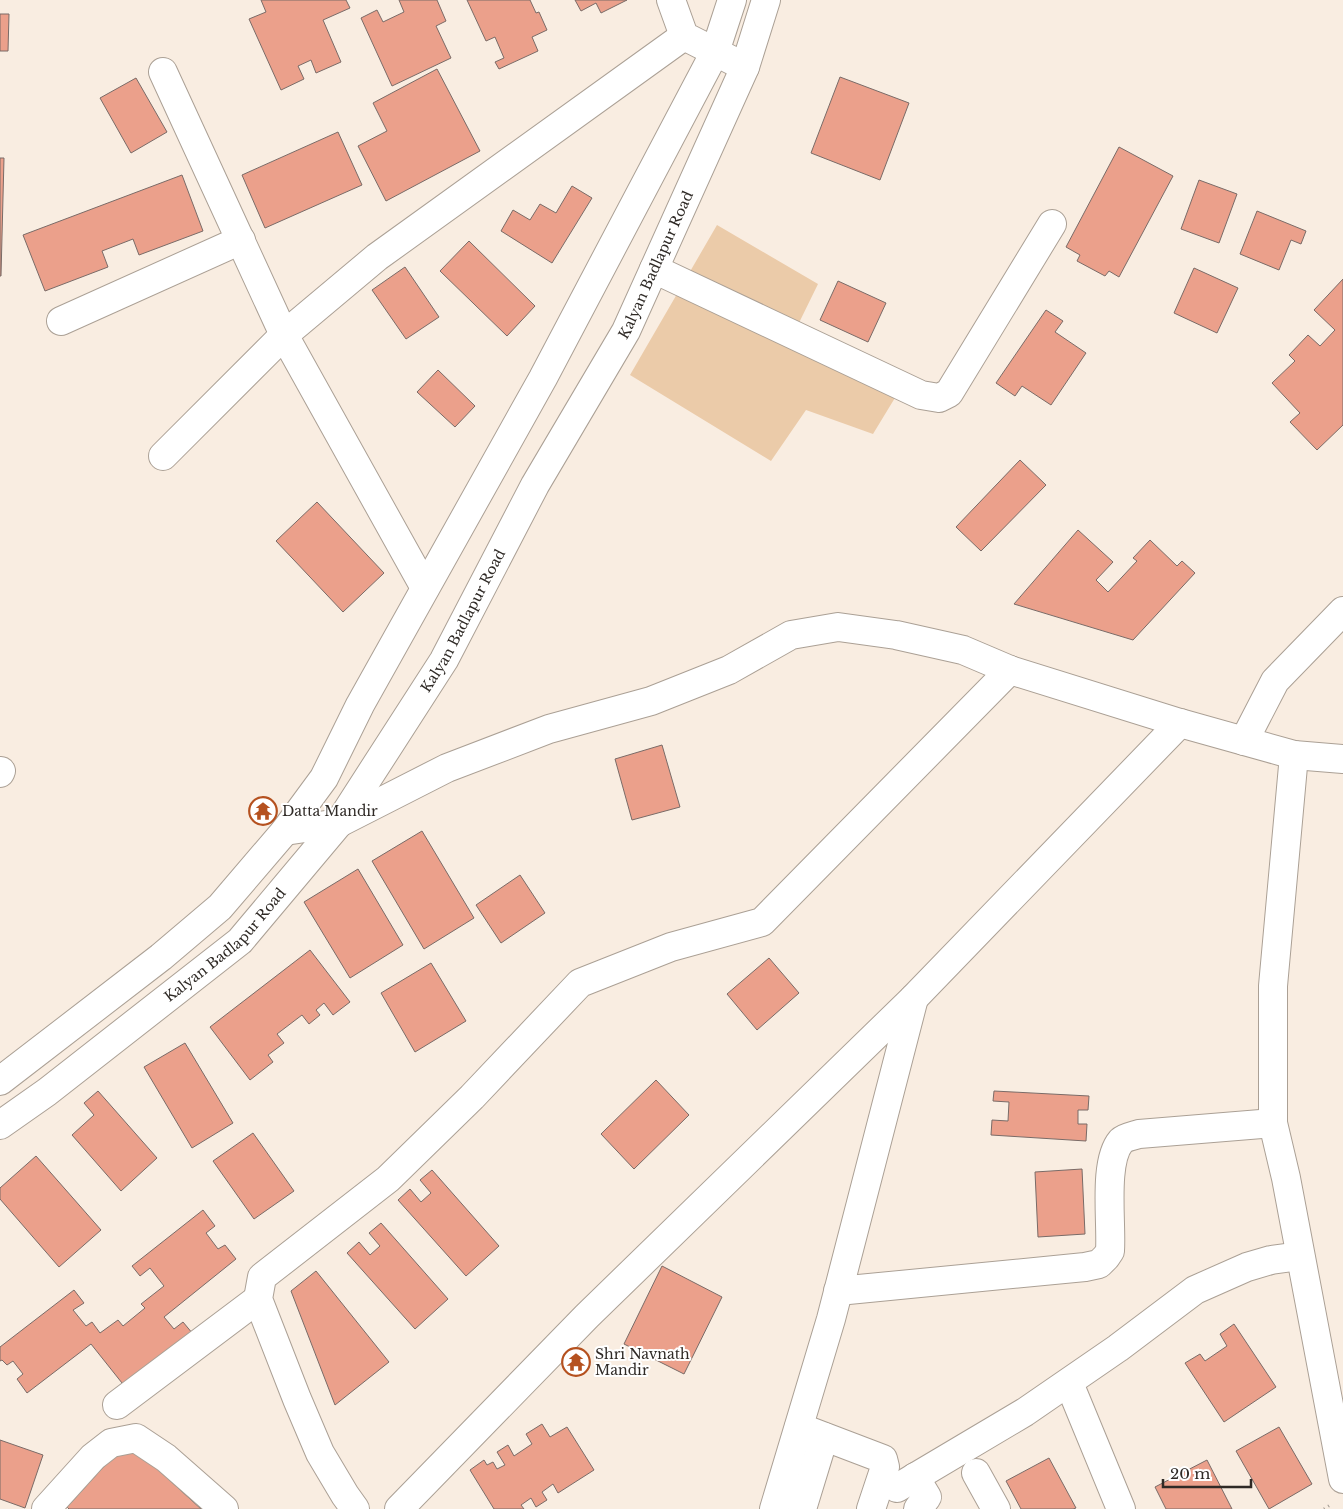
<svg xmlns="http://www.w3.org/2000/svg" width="1343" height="1509" viewBox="0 0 1343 1509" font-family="'Libre Baskerville',serif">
	<rect width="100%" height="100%" fill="#f9ede1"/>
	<polygon fill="#ebcba9" points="717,225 818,284 795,331 904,383 873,434 806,410 771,461 630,375"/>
	<g fill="#eba08b" stroke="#7a6b67">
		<polygon points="261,0 346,0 350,8 323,20 341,62 316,73 311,60 298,66 304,79 281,90 249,19 266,12"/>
		<polygon points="399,0 437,0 446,21 436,26 451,58 392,86 361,18 377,10 383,22 404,12"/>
		<polygon points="467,0 530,0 536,13 539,12 547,30 532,37 538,51 499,69 495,62 504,58 495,37 486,41"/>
		<polygon points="575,0 627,0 601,13 596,3 581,11"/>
		<polygon points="0,14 9,14 8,51 0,51"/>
		<polygon points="437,69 480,151 386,201 358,146 387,131 373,103"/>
		<polygon points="840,77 909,103 880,180 811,153"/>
		<polygon points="136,78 167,132 131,153 100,98"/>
		<polygon points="338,132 362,185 265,228 242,175"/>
		<polygon points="1119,147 1173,176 1119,277 1109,271 1105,276 1077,261 1080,255 1066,247"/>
		<polygon points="0,158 4,158 1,276 0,276"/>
		<polygon points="182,175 203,231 139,255 133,239 102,251 108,267 45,291 23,235"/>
		<polygon points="1199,180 1237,194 1219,243 1181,229"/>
		<polygon points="572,186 592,198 552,263 501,231 513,210 530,220 540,204 556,213"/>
		<polygon points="1257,211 1306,231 1301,244 1291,240 1279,270 1240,254"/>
		<polygon points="469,241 535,306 507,336 440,271"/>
		<polygon points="405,267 439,317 406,339 372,290"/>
		<polygon points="1194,268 1238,288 1217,333 1174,313"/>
		<polygon points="1343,279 1343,425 1317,450 1290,422 1300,413 1272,383 1295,361 1289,355 1308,335 1320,346 1335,330 1314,310"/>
		<polygon points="838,281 886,303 868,342 820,320"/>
		<polygon points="1046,310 1063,321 1055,332 1086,353 1051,405 1022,386 1015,396 996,383"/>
		<polygon points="438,370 475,406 455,427 417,392"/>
		<polygon points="1020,460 1046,485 981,551 956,527"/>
		<polygon points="317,502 384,573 343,612 276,541"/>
		<polygon points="1078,530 1113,562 1096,580 1108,592 1137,561 1133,558 1150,540 1177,566 1182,561 1195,573 1133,640 1014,604"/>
		<polygon points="662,745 680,807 632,820 615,759"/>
		<polygon points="422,831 474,918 424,949 372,861"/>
		<polygon points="358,869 403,945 350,978 304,902"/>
		<polygon points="520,875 545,913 501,943 476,905"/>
		<polygon points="310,950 350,1002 333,1015 324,1003 316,1010 320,1015 309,1024 302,1015 277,1034 284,1043 268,1055 273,1062 250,1080 210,1027"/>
		<polygon points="769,958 799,993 757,1030 727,994"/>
		<polygon points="431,963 466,1021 415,1052 381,993"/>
		<polygon points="185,1043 233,1123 192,1148 144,1067"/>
		<polygon points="656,1080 689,1115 634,1169 601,1134"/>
		<polygon points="98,1091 157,1158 121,1191 72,1135 94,1115 84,1103"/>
		<polygon points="994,1091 1089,1096 1088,1110 1078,1110 1078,1124 1087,1124 1086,1141 991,1135 992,1120 1008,1121 1009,1102 993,1101"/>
		<polygon points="253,1133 294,1191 254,1219 213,1161"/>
		<polygon points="36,1156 101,1230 59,1267 0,1199 0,1188"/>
		<polygon points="1082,1169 1085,1234 1038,1237 1035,1172"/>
		<polygon points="432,1170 499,1246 466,1276 398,1200 410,1189 421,1202 431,1193 420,1180"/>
		<polygon points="203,1210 215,1226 206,1233 218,1249 225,1245 236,1259 164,1317 174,1329 183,1322 193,1334 126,1388 91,1344 27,1393 17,1379 23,1374 13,1361 7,1365 2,1360 0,1361 0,1347 74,1290 84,1303 73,1310 86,1326 92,1322 100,1333 118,1320 123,1326 145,1308 141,1304 164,1286 150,1268 140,1276 132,1266"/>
		<polygon points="381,1223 448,1299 415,1329 347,1253 359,1242 370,1255 380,1246 369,1233"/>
		<polygon points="662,1266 722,1297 684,1374 624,1344"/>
		<polygon points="316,1271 389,1362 335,1405 291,1291"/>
		<polygon points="1234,1324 1276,1387 1224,1422 1185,1363 1200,1354 1205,1361 1227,1346 1220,1334"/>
		<polygon points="542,1424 550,1437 567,1427 594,1470 558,1493 553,1484 542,1492 547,1500 536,1507 531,1498 521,1505 524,1509 494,1509 470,1470 484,1460 487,1465 493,1462 497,1469 505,1465 497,1452 508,1445 514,1456 532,1444 526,1434"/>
		<polygon points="1279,1427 1312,1484 1269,1509 1236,1451"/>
		<polygon points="0,1440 43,1455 25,1508 0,1499"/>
		<polygon points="127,1441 201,1509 69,1509 67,1507"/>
		<polygon points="1049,1458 1076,1508 1073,1509 1021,1509 1006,1481"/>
		<polygon points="1207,1460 1232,1509 1166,1509 1155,1487"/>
	</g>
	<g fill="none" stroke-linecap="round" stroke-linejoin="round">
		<defs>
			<g id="minor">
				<polyline points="671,0 684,36 745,67"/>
				<polyline points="163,72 284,335 425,588"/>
				<polyline points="654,269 921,395 939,398 949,393 1052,224"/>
				<polyline points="61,321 241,240"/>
				<polyline points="163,456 284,335 377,257 684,36"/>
				<polyline points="1244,741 1275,681 1343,611"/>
				<polyline points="1294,755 1273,986 1273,1123 1286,1178 1343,1479"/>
				<polyline points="0,773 1,771"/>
				<polyline points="285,831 339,823 447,768 549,729 651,701 729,670 791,635 838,627 896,635 963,650 1010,670 1180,723 1294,755 1343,759"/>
				<path d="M838,1291l247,-24 14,-3 7,-7 4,-6c2,-28 -7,-89 11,-110 4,-4 12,-5 18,-7l134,-11"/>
				<polyline points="1069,1383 1121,1509"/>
				<polyline points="117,1405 258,1299"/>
				<polyline points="799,1427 883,1459 885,1467 871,1509"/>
				<polyline points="976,1473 996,1509"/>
				<polyline points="915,1477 927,1497 918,1509"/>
				<polyline points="897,1488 1025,1412 1118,1348 1195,1290 1247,1267 1271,1260 1300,1256"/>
				<polyline points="46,1509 93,1457 111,1443 136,1438 166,1458 224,1509"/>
				<polyline points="355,1509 345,1495 320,1453 297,1399 258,1299 262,1277 388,1179 472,1097 580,983 671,947 762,922 1010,670"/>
				<polyline points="399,1509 587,1316 914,998 1180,723"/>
				<polyline points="774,1509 831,1319 914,998"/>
				<polyline points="802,1509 824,1437"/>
			</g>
			<g id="major">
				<polyline points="0,1081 161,957 220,907 285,831 324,778 360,705 543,378 715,52 732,0"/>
				<path id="s1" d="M0,1125l47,-33 193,-151 99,-118 105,-163 91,-175 91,-154 119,-264 21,-67"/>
			</g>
		</defs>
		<use href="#minor" stroke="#aba095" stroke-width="30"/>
		<use href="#major" stroke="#aba095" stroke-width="30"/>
		<polyline stroke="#a19890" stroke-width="3" stroke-dasharray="1 4" stroke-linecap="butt" points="1324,1509 1330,1505"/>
		<use href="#minor" stroke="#fff" stroke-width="28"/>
		<use href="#major" stroke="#fff" stroke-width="28"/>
	</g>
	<defs>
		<symbol id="temple-ring" viewBox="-11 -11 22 22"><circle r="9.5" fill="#fff" stroke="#b5511f" stroke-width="1.5"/><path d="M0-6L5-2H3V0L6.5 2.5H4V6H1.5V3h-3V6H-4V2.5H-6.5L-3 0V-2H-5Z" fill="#b5511f"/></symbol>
	</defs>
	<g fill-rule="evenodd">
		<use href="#temple-ring" x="247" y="795" width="32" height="32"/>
		<use href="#temple-ring" x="560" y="1346" width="32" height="32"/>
	</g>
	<g text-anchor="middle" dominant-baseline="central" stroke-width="4" stroke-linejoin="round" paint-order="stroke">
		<g font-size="14" fill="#2f2a26" stroke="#fff">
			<text stroke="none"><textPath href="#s1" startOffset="1099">Kalyan Badlapur Road</textPath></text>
			<text stroke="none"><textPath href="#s1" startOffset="694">Kalyan Badlapur Road</textPath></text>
			<text stroke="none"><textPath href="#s1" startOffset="289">Kalyan Badlapur Road</textPath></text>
		</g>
		<g font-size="14" fill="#2f2a26" stroke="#fff" text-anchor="start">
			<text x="282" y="811">Datta Mandir</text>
			<text x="595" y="1354">Shri Navnath<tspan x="595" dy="16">Mandir</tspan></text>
		</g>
	</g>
	<path d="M1163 1479v8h88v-8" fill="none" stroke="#2f2a26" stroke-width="2.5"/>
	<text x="1170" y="1479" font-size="15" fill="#2f2a26" stroke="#ffffff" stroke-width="4" paint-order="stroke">20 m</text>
</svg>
